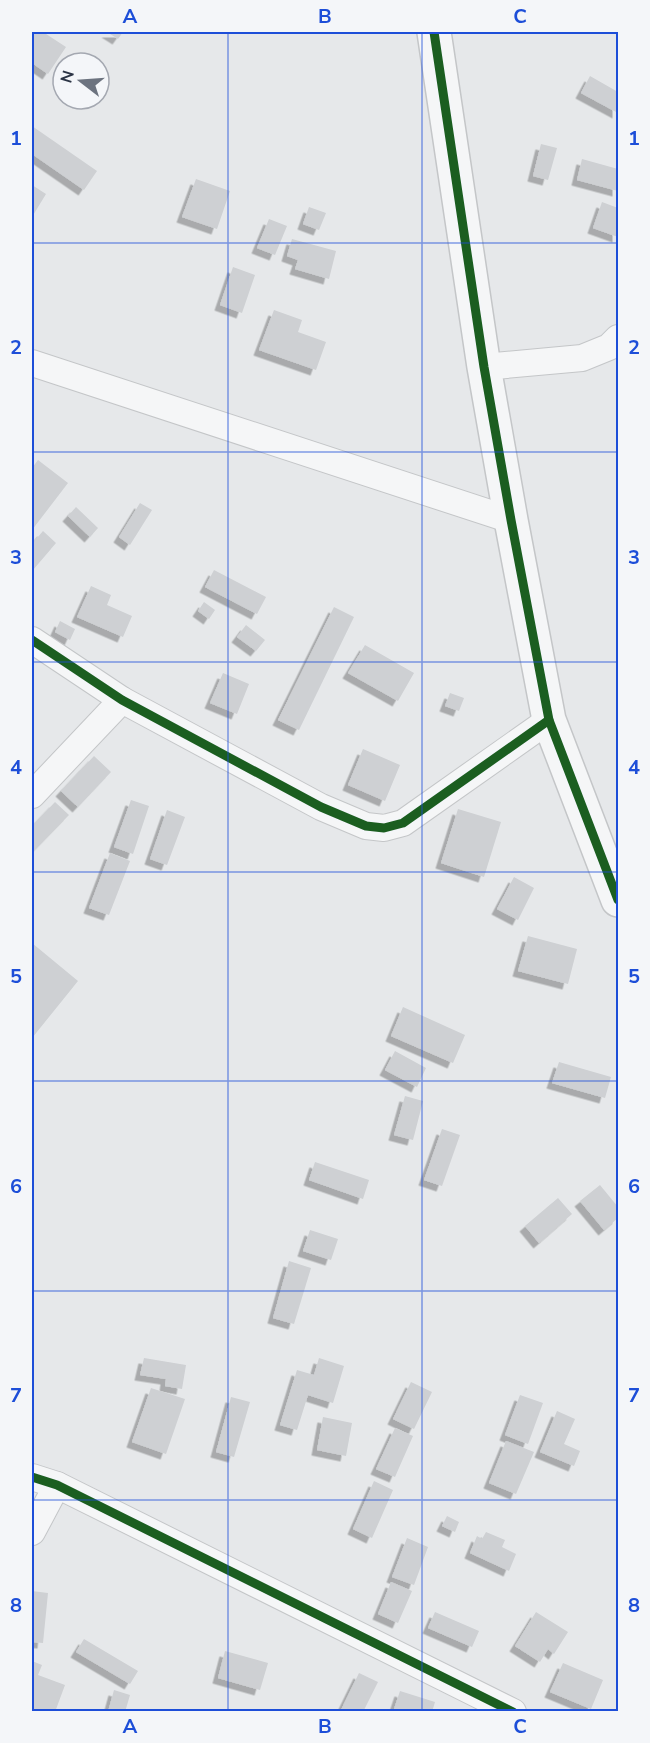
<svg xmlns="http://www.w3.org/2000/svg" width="650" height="1743" viewBox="0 0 650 1743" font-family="'Nunito Sans',sans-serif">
	<defs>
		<filter id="shadow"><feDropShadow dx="-5.5" dy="5.5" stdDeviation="0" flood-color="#0004"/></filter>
	</defs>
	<rect width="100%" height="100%" fill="#e6e8ea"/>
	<g fill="#ced0d3" filter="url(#shadow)">
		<polygon points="32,32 43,32 66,47 48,74 32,63"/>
		<polygon points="107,32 123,32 118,39"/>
		<polygon points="590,76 618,92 618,113 581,93"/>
		<polygon points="32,126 97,171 84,190 32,154"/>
		<polygon points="541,144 557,148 548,180 533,176"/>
		<polygon points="582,159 618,169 618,191 577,180"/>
		<polygon points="196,179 230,191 217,229 182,217"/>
		<polygon points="32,185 46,194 32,217"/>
		<polygon points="602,202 618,208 618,237 593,228"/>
		<polygon points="309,207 326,213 319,230 303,224"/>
		<polygon points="269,219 287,226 275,255 257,248"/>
		<polygon points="292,239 336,251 329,279 295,269 298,260 287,256"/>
		<polygon points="233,267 255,275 242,313 220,305"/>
		<polygon points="274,310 302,320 298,332 326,342 316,370 259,350"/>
		<polygon points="38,460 68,483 32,530 32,468"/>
		<polygon points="140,503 152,510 130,545 119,537"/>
		<polygon points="76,507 98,528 90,537 68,516"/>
		<polygon points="43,531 56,543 32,571 32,544"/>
		<polygon points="214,570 266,597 257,614 205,587"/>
		<polygon points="91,586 111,595 107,605 132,616 123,637 77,617"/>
		<polygon points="204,602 215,610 209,619 198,611"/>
		<polygon points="334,607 354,617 299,730 278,720"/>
		<polygon points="60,621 75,629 70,640 55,632"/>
		<polygon points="246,625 265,640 256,651 237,637"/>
		<polygon points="365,645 414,673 398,701 348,673"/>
		<polygon points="223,673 249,684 237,714 210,703"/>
		<polygon points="450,693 464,698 459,711 445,706"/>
		<polygon points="363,749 400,765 385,801 348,785"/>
		<polygon points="94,756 111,772 78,807 61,791"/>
		<polygon points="131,800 149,806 133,854 114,847"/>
		<polygon points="55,802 69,815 33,852 32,850 32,826"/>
		<polygon points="458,809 501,822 484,877 441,863"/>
		<polygon points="167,810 185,817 167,865 150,859"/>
		<polygon points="110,853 130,861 109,915 89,908"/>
		<polygon points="514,877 534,888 518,920 497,909"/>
		<polygon points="528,936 577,949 568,984 518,971"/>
		<polygon points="32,943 78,981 32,1038"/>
		<polygon points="403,1007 465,1035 453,1063 391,1036"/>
		<polygon points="395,1051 426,1068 417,1087 385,1070"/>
		<polygon points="559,1062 611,1077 605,1098 552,1083"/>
		<polygon points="405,1096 423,1101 413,1140 394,1135"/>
		<polygon points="442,1129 460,1135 442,1186 424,1180"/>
		<polygon points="315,1162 369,1180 363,1199 309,1180"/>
		<polygon points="600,1185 618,1207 618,1218 604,1230 580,1201"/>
		<polygon points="558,1198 572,1214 539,1243 525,1226"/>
		<polygon points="310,1230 338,1239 331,1260 303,1251"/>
		<polygon points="289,1261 311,1268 294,1324 273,1318"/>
		<polygon points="144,1358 186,1365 182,1389 165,1386 166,1379 140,1375"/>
		<polygon points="319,1358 344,1366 333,1403 308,1395 297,1430 280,1425 297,1370 314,1375"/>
		<polygon points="411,1382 432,1392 414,1429 393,1419"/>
		<polygon points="151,1388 185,1399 166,1454 132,1442"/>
		<polygon points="520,1395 543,1403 528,1444 505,1435"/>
		<polygon points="231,1397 250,1402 234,1457 216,1452"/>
		<polygon points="557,1411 575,1419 564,1444 580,1451 574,1466 540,1452"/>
		<polygon points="323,1417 352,1423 346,1456 317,1450"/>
		<polygon points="395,1428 413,1436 395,1477 376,1469"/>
		<polygon points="506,1441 534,1452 516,1494 489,1483"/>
		<polygon points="374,1481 393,1490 372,1538 353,1529"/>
		<polygon points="447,1516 459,1522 455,1532 442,1526"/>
		<polygon points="486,1532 505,1540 502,1547 516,1554 509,1571 470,1553 477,1536 482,1539"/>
		<polygon points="407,1538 428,1547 414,1585 392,1577"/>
		<polygon points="391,1582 412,1591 398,1623 378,1614"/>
		<polygon points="32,1591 48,1593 43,1643 32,1642"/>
		<polygon points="435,1612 479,1631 472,1647 428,1628"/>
		<polygon points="536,1612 568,1632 554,1654 548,1649 540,1662 515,1646"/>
		<polygon points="84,1639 138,1671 130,1684 76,1652"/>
		<polygon points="225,1651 268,1663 260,1690 218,1678"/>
		<polygon points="32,1661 42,1665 38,1675 65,1685 55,1712 32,1712"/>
		<polygon points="563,1663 603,1680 591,1709 550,1692"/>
		<polygon points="359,1673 378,1682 363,1712 340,1712"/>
		<polygon points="114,1690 130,1695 125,1712 108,1712"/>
		<polygon points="400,1691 435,1702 432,1712 401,1712 394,1709"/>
	</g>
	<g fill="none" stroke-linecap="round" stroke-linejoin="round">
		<defs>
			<g id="minor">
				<polyline points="32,363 511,520"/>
				<polyline points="484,367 582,358 609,347 618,338"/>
				<polyline points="32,640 122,700 321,807 366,826 384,828 403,823 549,720"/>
				<polyline points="32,795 122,700"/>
				<polyline points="32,1477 57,1485 513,1712"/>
				<polyline points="32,1532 57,1485"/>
			</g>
			<polyline id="tertiary" points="434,32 484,367 511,520 549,720 618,900"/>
		</defs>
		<use href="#minor" stroke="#c4c6c8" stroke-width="28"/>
		<use href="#tertiary" stroke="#c4c6c8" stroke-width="36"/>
		<use href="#minor" stroke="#f5f6f7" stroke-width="26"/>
		<use href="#tertiary" stroke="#f5f6f7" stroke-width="33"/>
		<defs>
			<g id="cycleway">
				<polyline points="434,32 484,367 511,520 549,720 618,900"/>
				<polyline points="32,640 122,700 321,807 366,826 384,828 403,823 549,720"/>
				<polyline points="32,1477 57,1485 513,1712"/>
			</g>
		</defs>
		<use href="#cycleway" stroke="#f4f6f9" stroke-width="13"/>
		<use href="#cycleway" stroke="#1b5e20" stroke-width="9"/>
	</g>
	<path fill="none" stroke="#1d4ed8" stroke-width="1.5" stroke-opacity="0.55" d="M228,32v1680M422,32v1680M32,243h586M32,452h586M32,662h586M32,872h586M32,1081h586M32,1291h586M32,1500h586"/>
	<rect width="650" height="1743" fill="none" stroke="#f4f6f9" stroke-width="66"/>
	<g transform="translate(81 81) rotate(287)"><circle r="28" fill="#f4f6f9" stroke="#a4a8b1" stroke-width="1.5"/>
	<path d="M0-4.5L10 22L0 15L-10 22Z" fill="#6c737f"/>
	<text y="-9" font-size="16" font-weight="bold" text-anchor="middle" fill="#2b3445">N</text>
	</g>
	<rect x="33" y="33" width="584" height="1677" fill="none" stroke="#1d4ed8" stroke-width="2"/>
	<g font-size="20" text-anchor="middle" font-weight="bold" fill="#1d4ed8">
		<text x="130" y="23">A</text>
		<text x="325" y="23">B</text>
		<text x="520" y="23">C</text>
		<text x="16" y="145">1</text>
		<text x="634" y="145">1</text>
		<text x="16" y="354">2</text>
		<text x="634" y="354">2</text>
		<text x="16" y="564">3</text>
		<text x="634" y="564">3</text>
		<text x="16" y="774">4</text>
		<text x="634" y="774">4</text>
		<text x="16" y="983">5</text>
		<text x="634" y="983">5</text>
		<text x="16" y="1193">6</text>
		<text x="634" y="1193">6</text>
		<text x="16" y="1402">7</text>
		<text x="634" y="1402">7</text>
		<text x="16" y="1612">8</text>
		<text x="634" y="1612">8</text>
		<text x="130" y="1733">A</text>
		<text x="325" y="1733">B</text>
		<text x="520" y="1733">C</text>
	</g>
</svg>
